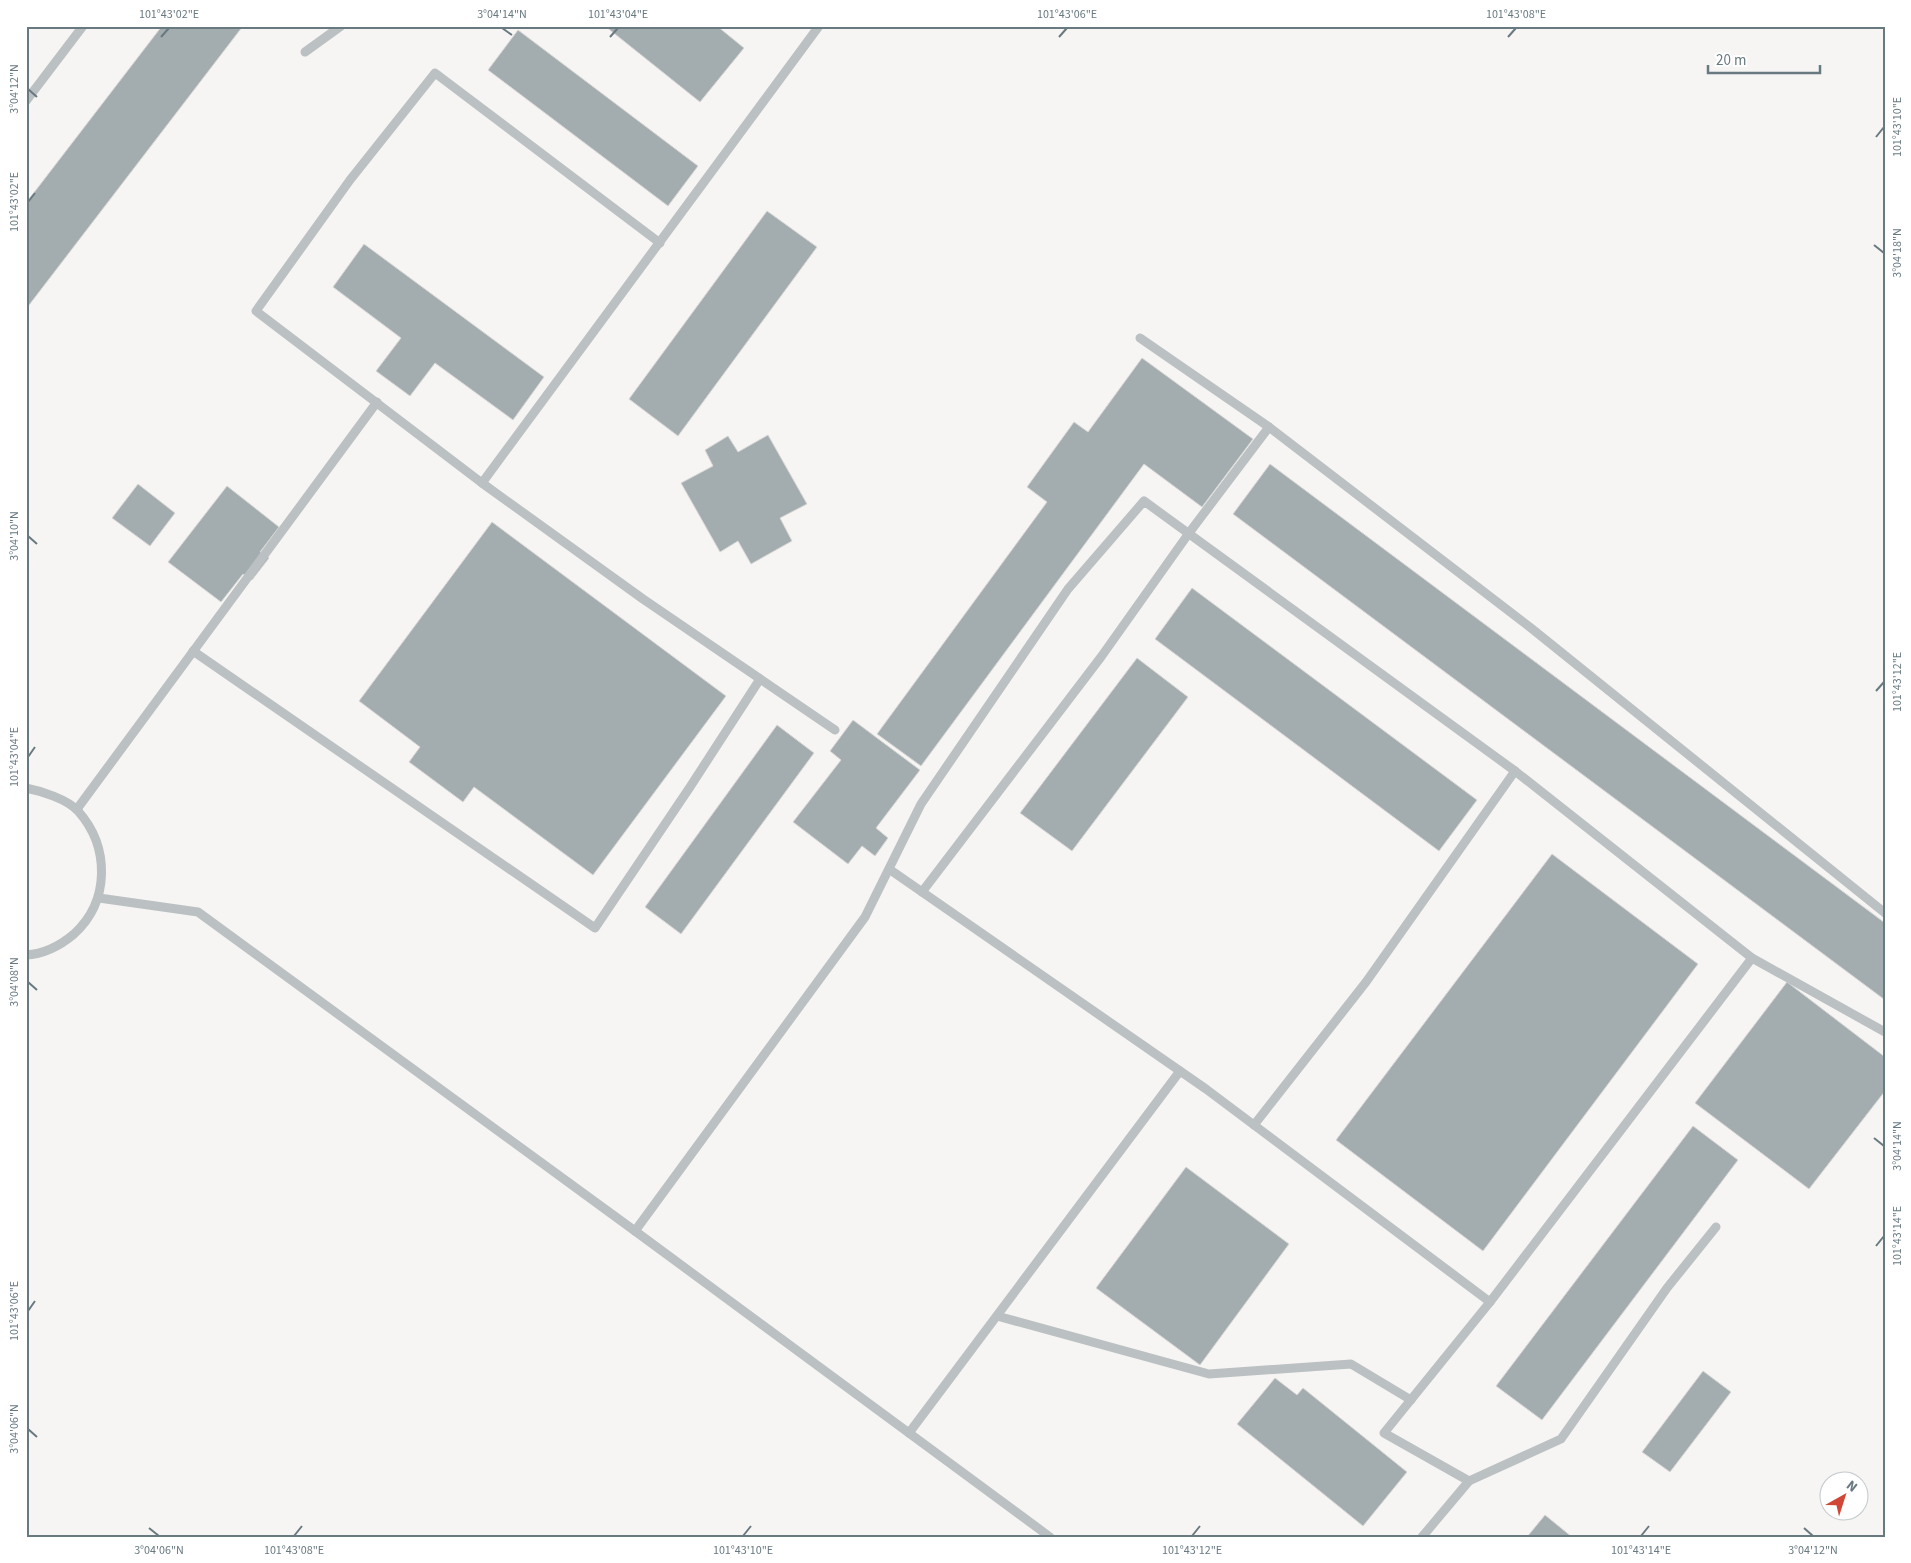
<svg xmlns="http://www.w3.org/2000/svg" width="1911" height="1563" viewBox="0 0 1911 1563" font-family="'Source Sans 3',sans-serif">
	<rect width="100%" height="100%" fill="#f6f5f3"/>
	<g fill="#a3acaf" stroke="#d7d7d5">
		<polygon points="162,26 243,26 26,309 26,203"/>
		<polygon points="605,26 717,26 744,48 700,102"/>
		<polygon points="518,30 698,166 668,206 488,70"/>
		<polygon points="767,211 817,247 678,436 629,399"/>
		<polygon points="364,244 544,377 513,420 435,363 410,396 376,371 401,338 333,287"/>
		<polygon points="1142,358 1253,439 1202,507 1144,464 921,766 877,734 1047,502 1027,487 1074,422 1088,432"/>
		<polygon points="768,435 807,504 780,518 792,541 751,564 738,541 720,552 681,483 713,466 705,450 728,436 738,452"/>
		<polygon points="1270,464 1885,923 1885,1000 1233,514"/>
		<polygon points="138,484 175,513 150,546 112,518"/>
		<polygon points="227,486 279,527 260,552 269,558 252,580 243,574 221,602 168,562"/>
		<polygon points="492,522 726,696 593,875 474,787 463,802 409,762 420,747 359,701"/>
		<polygon points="1192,588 1477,800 1439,851 1155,639"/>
		<polygon points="1137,658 1188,697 1072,851 1020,813"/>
		<polygon points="853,720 920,770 876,828 888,838 875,856 862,846 848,864 793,822 841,760 830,751"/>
		<polygon points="777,725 814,753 681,934 645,907"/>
		<polygon points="1552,854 1698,964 1483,1251 1336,1140"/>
		<polygon points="1787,982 1885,1057 1885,1091 1809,1189 1695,1103"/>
		<polygon points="1693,1126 1738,1160 1542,1420 1496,1386"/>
		<polygon points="1186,1167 1289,1244 1200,1365 1096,1288"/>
		<polygon points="1703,1371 1731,1392 1670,1472 1642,1452"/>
		<polygon points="1275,1378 1297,1395 1303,1388 1407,1472 1363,1526 1237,1424"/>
		<polygon points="1545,1515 1572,1537 1527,1537"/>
	</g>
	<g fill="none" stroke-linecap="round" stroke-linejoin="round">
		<g stroke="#bbc0c2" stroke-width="9">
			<polyline points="305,52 341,26"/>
			<polyline points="26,101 83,26"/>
			<polyline points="660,243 435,73 350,180 256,311 482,483 643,599 835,730"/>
			<polyline points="1140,338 1269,427"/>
			<polyline points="482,483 819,26"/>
			<polyline points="193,651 595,928 690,787 760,679"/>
			<path d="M26,788c15,3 41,11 52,23 32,36 32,90 -4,123 -13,11 -30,20 -48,21"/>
			<polyline points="77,809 377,402"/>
			<polyline points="889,869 1206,1089 1490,1302"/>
			<polyline points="922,892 1101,657 1189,533 1269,427 1531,628 1885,913"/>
			<polyline points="99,898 198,912 635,1231 1050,1537"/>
			<polyline points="1254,1125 1366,982 1515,771"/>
			<polyline points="635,1231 865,917 921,804 1068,589 1144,501 1515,771 1752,958 1885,1032"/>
			<polyline points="997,1316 1209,1374 1351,1364 1411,1400"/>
			<polyline points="909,1433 1180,1071"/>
			<polyline points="1469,1481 1561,1439 1667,1288 1716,1227"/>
			<polyline points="1422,1537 1469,1481 1384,1433 1490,1302 1752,958"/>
		</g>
	</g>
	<path fill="none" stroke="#687980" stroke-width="2" d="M502,28l10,7M161,37l8,-9M610,37l8,-9M1059,37l8,-9M1508,37l8,-9M28,89l9,8M1876,137l8,-10M28,202l7,-9M1874,245l10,8M28,536l9,8M1876,691l8,-9M28,757l7,-10M28,982l9,8M1874,1138l10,8M1876,1246l8,-10M28,1311l7,-10M28,1429l9,8M149,1528l10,8M1804,1528l9,8M294,1536l8,-10M743,1536l8,-10M1192,1536l8,-10M1641,1536l8,-10"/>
	<rect width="1911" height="1563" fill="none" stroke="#ffffff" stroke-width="55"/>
	<g transform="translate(1844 1496) rotate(39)"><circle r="24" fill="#ffffff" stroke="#c3c9cc"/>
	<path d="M0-4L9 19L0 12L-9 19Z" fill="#d04738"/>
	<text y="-8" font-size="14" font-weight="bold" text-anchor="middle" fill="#687980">N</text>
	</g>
	<path d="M1708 65v8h112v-8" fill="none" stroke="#687980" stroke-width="2.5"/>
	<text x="1716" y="65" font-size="15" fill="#687980" stroke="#ffffff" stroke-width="4" paint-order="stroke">20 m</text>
	<rect x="28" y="28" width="1856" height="1508" fill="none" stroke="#687980" stroke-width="2"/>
	<g font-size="12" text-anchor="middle" fill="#687980">
		<text x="169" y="18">101°43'02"E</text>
		<text x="502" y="18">3°04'14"N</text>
		<text x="618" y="18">101°43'04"E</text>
		<text x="1067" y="18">101°43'06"E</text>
		<text x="1516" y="18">101°43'08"E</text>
		<text transform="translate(14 89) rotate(-90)" y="4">3°04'12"N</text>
		<text transform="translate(1897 127) rotate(-90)" y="4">101°43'10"E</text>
		<text transform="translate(14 202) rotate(-90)" y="4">101°43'02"E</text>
		<text transform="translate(1897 253) rotate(-90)" y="4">3°04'18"N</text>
		<text transform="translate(14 536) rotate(-90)" y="4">3°04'10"N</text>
		<text transform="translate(1897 682) rotate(-90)" y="4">101°43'12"E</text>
		<text transform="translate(14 757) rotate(-90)" y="4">101°43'04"E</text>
		<text transform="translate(14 982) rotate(-90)" y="4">3°04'08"N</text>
		<text transform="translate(1897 1146) rotate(-90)" y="4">3°04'14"N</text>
		<text transform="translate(1897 1236) rotate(-90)" y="4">101°43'14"E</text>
		<text transform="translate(14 1311) rotate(-90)" y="4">101°43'06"E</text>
		<text transform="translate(14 1429) rotate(-90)" y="4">3°04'06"N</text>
		<text x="159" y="1554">3°04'06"N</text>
		<text x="294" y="1554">101°43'08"E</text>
		<text x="743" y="1554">101°43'10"E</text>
		<text x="1192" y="1554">101°43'12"E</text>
		<text x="1641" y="1554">101°43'14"E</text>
		<text x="1813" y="1554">3°04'12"N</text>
	</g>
</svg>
